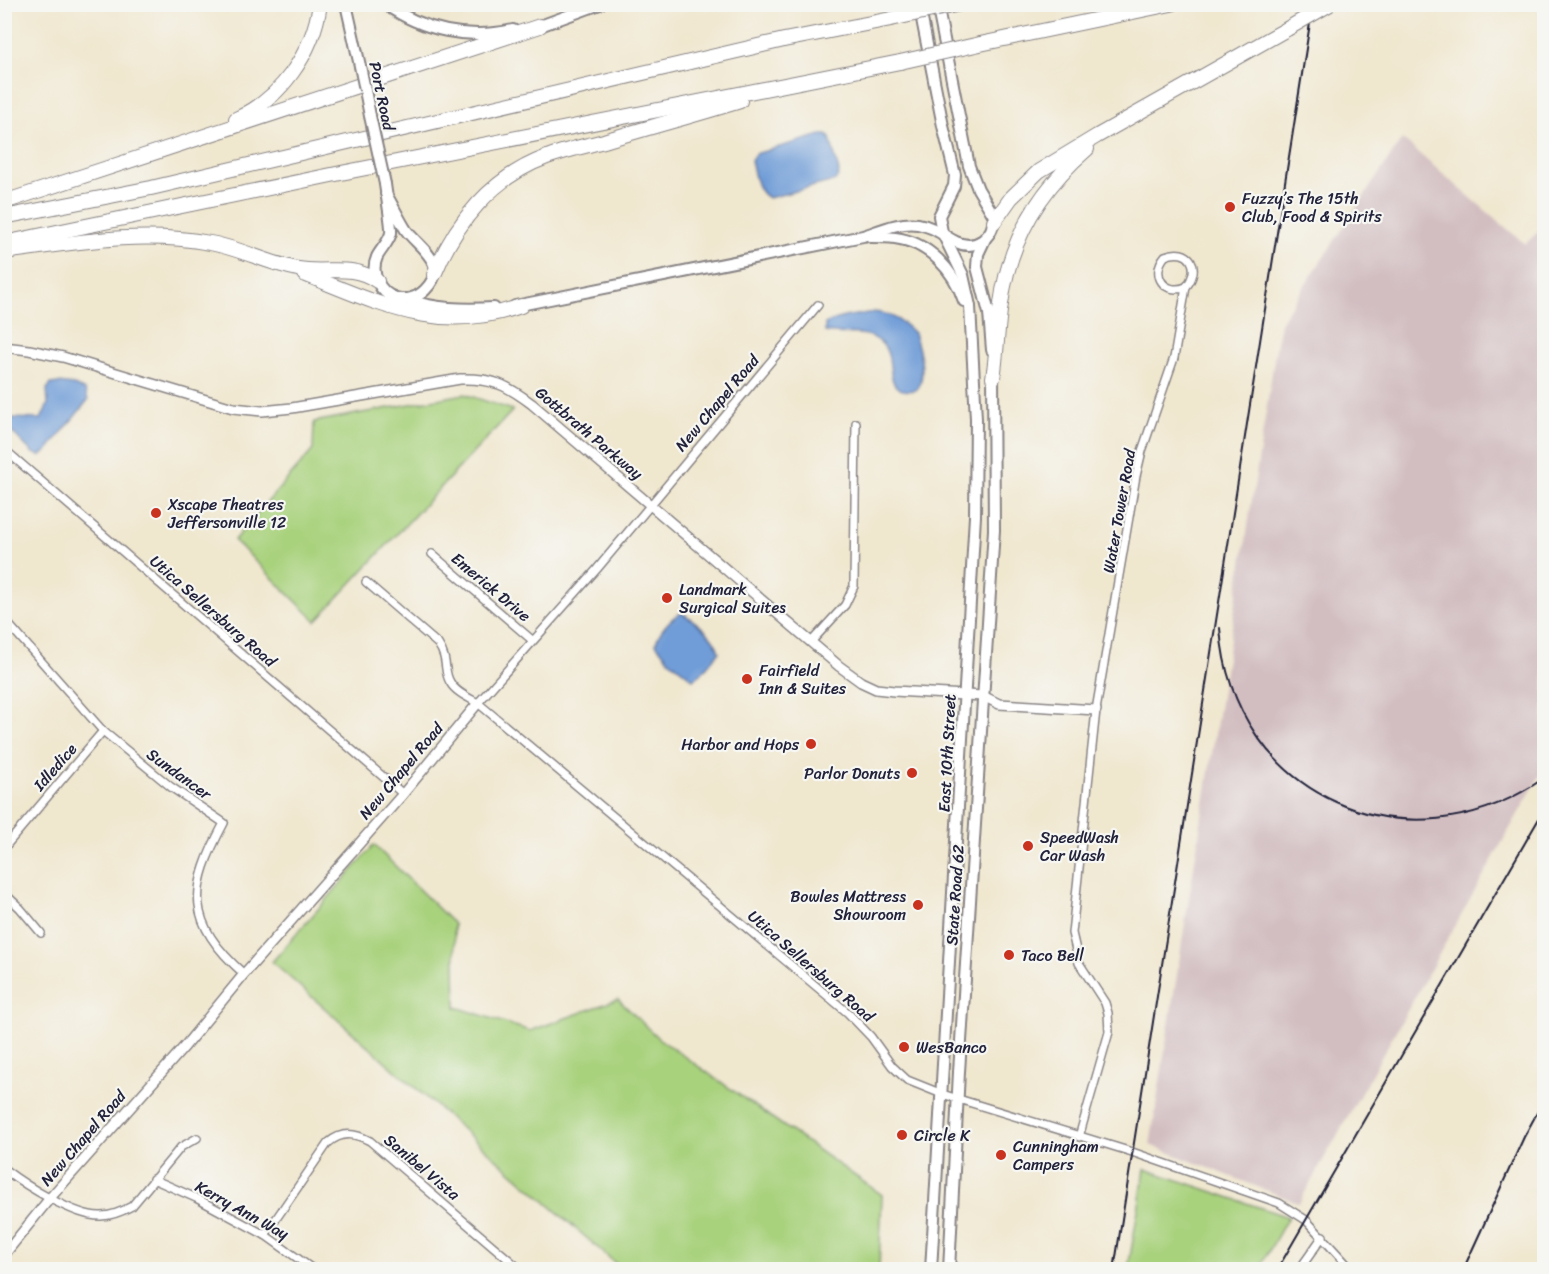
<svg xmlns="http://www.w3.org/2000/svg" width="1549" height="1274" viewBox="0 0 1549 1274" font-family="Sriracha,sans-serif">
	<rect width="100%" height="100%" fill="#f6f6f2"/>
	<filter id="ink" filterUnits="userSpaceOnUse"><feTurbulence type="fractalNoise" baseFrequency=".0167" numOctaves="2"/><feDisplacementMap in="SourceGraphic" scale="12" xChannelSelector="R" yChannelSelector="G"/><feConvolveMatrix kernelMatrix="1 2 1 2 8 2 1 2 1" color-interpolation-filters="sRGB"/></filter>
	<filter id="wash" filterUnits="userSpaceOnUse"><feTurbulence type="fractalNoise" baseFrequency=".008" numOctaves="4" result="noise"/><feDisplacementMap in="SourceGraphic" scale="24" xChannelSelector="R" yChannelSelector="G"/><feGaussianBlur stdDeviation="1.35" result="paint"/><feColorMatrix in="noise" values="0 0 0 0 0 0 0 0 0 0 0 0 0 0 0 0 0 1.4 0 .05"/><feComposite in="paint" operator="in"/></filter>
	<g filter="url(#wash)">
		<rect width="100%" height="100%" fill="#f0e7cf"/>
		<polygon fill="#d2bec1" points="1402,139 1525,244 1544,227 1544,768 1299,1203 1150,1145 1280,323"/>
		<g fill="#a9d27d" stroke="#667a5c" stroke-width="1.5">
			<polygon points="464,394 513,410 316,621 234,540 313,450 314,422"/>
			<polygon points="374,845 454,924 456,1007 530,1031 618,999 658,1038 882,1195 879,1269 622,1269 272,962"/>
			<polygon points="1145,1169 1288,1217 1259,1269 1128,1269"/>
		</g>
		<g fill="#6f9cd7" stroke="#485f89" stroke-width="1.5">
			<path d="M821,135h6l3,3 9,34 -1,5 -4,4 -65,17c-13,-5 -15,-25 -18,-38l4,-6z"/>
			<path d="M874,312c17,1 28,9 40,21 5,15 14,44 2,57 -38,6 -16,-31 -36,-48 -14,-13 -38,-6 -55,-10v-8c16,-8 31,-9 49,-12z"/>
			<polygon points="58,383 74,385 85,390 88,400 47,451 40,456 33,453 7,427 8,422 12,418 41,419 48,404 47,389 51,384"/>
			<path d="M682,613c13,8 33,23 37,39l-18,22 -8,5 -24,-19 -13,-16c1,-11 16,-28 26,-31z"/>
		</g>
	</g>
	<g filter="url(#ink)">
		<g fill="none" stroke-linecap="round" stroke-linejoin="round">
			<defs>
				<g id="minor">
					<polyline points="4,449 403,794"/>
					<polyline points="432,554 532,640"/>
					<path d="M366,582l72,62c11,16 5,27 12,38 5,10 19,16 28,21l370,310 23,24 21,29 15,14 35,14 190,58 147,51 27,17 46,50"/>
					<path d="M4,619l99,112 68,56 53,36c-35,66 -39,98 20,151"/>
					<polyline points="811,642 845,605 854,586 856,423"/>
					<polyline points="478,703 597,569 818,305"/>
					<polyline points="4,848 103,731"/>
					<polyline points="4,893 20,908 41,933"/>
					<path d="M1079,1137l30,-105 -1,-19 -3,-10 -26,-40 -7,-30 24,-223 40,-234 6,-25 32,-93 12,-71c16,-19 4,-41 -21,-31 -15,18 -1,40 21,31"/>
					<path d="M4,1169c21,16 71,48 97,47 11,0 22,-5 31,-10l49,-59 16,-9"/>
					<polyline points="153,1179 196,1198 265,1235 314,1270"/>
					<path d="M265,1235l63,-92c14,-12 27,-10 42,-2l151,129"/>
					<polyline points="1299,1270 1323,1236"/>
				</g>
				<g id="tertiary">
					<path d="M4,347l25,3 34,7 170,51 29,3 30,-3 168,-29c33,-1 47,6 72,25l307,262 22,16 15,7 18,2 89,5 16,8 97,6"/>
					<polyline points="4,1255 50,1198 185,1046 244,974 403,794 478,703"/>
				</g>
				<g id="secondary">
					<polyline points="346,4 360,66"/>
					<path d="M385,4c38,27 83,36 128,26"/>
					<polyline points="365,90 370,116"/>
					<path d="M385,184c1,9 7,42 6,49 -2,9 -10,16 -14,24 -7,16 2,36 19,41 10,3 21,0 29,-8 26,-26 -6,-42 -19,-60 -7,-11 -13,-24 -20,-36"/>
				</g>
				<g id="primary">
					<polyline points="919,4 943,126 955,175 954,186 939,216 942,232 963,275 970,306 976,419 975,516 931,1270"/>
					<polyline points="540,26 600,4"/>
					<path d="M871,237c8,0 16,0 24,1 33,4 59,32 69,63"/>
					<polyline points="985,239 978,254 977,267 989,313 992,350"/>
					<path d="M405,299c30,10 58,11 89,9"/>
					<path d="M515,306l348,-70c16,-5 37,-15 55,-12 17,3 24,11 38,18 20,9 38,-5 38,-26l-16,-27 -9,-23 -32,-162"/>
					<polyline points="949,1270 959,1072 994,530 993,371"/>
				</g>
				<g id="motorway">
					<polyline points="980,44 1171,4"/>
					<path d="M236,119c45,-20 77,-66 84,-115"/>
					<polyline points="4,202 540,26"/>
					<polyline points="4,217 151,188 784,40 891,19"/>
					<polyline points="994,222 1011,198 1039,171 1097,136 1287,29"/>
					<polyline points="4,243 341,173 900,62"/>
					<path d="M4,252c69,-9 136,-22 206,-9 30,5 59,21 88,26 29,5 53,-6 79,12"/>
					<path d="M304,274c76,30 134,61 217,32"/>
					<path d="M434,275c21,-52 58,-98 113,-118 19,-7 38,-11 57,-16 46,-14 91,-26 136,-40"/>
					<path d="M993,378c4,-25 4,-50 8,-74 8,-63 38,-114 86,-155"/>
				</g>
			</defs>
			<use href="#minor" stroke="#898485" stroke-width="10"/>
			<use href="#tertiary" stroke="#898485" stroke-width="12"/>
			<use href="#secondary" stroke="#898485" stroke-width="14"/>
			<use href="#primary" stroke="#898485" stroke-width="14"/>
			<use href="#motorway" stroke="#898485" stroke-width="16"/>
			<use href="#minor" stroke="#fff" stroke-width="7"/>
			<use href="#tertiary" stroke="#fff" stroke-width="9"/>
			<use href="#secondary" stroke="#fff" stroke-width="10"/>
			<use href="#primary" stroke="#fff" stroke-width="10"/>
			<use href="#motorway" stroke="#fff" stroke-width="14"/>
			<g stroke="#22223b" stroke-width="2">
				<path d="M1220,628c12,168 189,246 324,150"/>
				<polyline points="1114,1270 1313,4"/>
				<polyline points="1277,1270 1544,810"/>
				<polyline points="1463,1270 1524,1137 1544,1100"/>
			</g>
			<defs>
				<g id="secondary-bridge">
					<polyline points="360,66 365,90"/>
					<polyline points="370,116 385,184"/>
				</g>
				<g id="motorway-bridge">
					<polyline points="891,19 960,4"/>
					<polyline points="1287,29 1330,4"/>
					<polyline points="900,62 980,44"/>
				</g>
			</defs>
			<use href="#secondary-bridge" stroke="#898485" stroke-width="14" stroke-linecap="butt"/>
			<use href="#motorway-bridge" stroke="#898485" stroke-width="16" stroke-linecap="butt"/>
			<use href="#secondary-bridge" stroke="#fff" stroke-width="10"/>
			<use href="#motorway-bridge" stroke="#fff" stroke-width="14"/>
		</g>
	</g>
	<g fill="#c8321e" stroke="#f6f6f2" stroke-width="2">
		<circle cx="1230" cy="207" r="6"/>
		<circle cx="156" cy="513" r="6"/>
		<circle cx="667" cy="598" r="6"/>
		<circle cx="747" cy="679" r="6"/>
		<circle cx="811" cy="744" r="6"/>
		<circle cx="912" cy="773" r="6"/>
		<circle cx="1028" cy="846" r="6"/>
		<circle cx="918" cy="905" r="6"/>
		<circle cx="1009" cy="955" r="6"/>
		<circle cx="904" cy="1047" r="6"/>
		<circle cx="902" cy="1135" r="6"/>
		<circle cx="1001" cy="1155" r="6"/>
	</g>
	<g text-anchor="middle" dominant-baseline="central" stroke-width="4.5" stroke-linejoin="round" paint-order="stroke">
		<g font-size="16" fill="#22223b" stroke="#f6f6f2">
			<text transform="translate(382 96) rotate(78)">Port Road</text>
			<text transform="translate(717 403) rotate(-50)">New Chapel Road</text>
			<text transform="translate(589 433) rotate(40)">Gottbrath Parkway</text>
			<text transform="translate(1119 511) rotate(-80)">Water Tower Road</text>
			<text transform="translate(491 587) rotate(40)">Emerick Drive</text>
			<text transform="translate(213 611) rotate(41)">Utica Sellersburg Road</text>
			<text transform="translate(947 753) rotate(-87)">East 10th Street</text>
			<text transform="translate(55 767) rotate(-49)">Idledice</text>
			<text transform="translate(401 771) rotate(-50)">New Chapel Road</text>
			<text transform="translate(179 774) rotate(36)">Sundancer</text>
			<text transform="translate(955 895) rotate(-86)">State Road 62</text>
			<text transform="translate(811 966) rotate(41)">Utica Sellersburg Road</text>
			<text transform="translate(83 1138) rotate(-49)">New Chapel Road</text>
			<text transform="translate(422 1167) rotate(40)">Sanibel Vista</text>
			<text transform="translate(242 1210) rotate(29)">Kerry Ann Way</text>
		</g>
		<g font-size="16" fill="#22223b" stroke="#f6f6f2" text-anchor="start">
			<text x="1242" y="198">Fuzzy’s The 15th<tspan x="1242" dy="18">Club, Food &amp; Spirits</tspan></text>
			<text x="168" y="504">Xscape Theatres<tspan x="168" dy="18">Jeffersonville 12</tspan></text>
			<text x="679" y="589">Landmark<tspan x="679" dy="18">Surgical Suites</tspan></text>
			<text x="759" y="670">Fairfield<tspan x="759" dy="18">Inn &amp; Suites</tspan></text>
			<text x="799" y="744" text-anchor="end">Harbor and Hops</text>
			<text x="900" y="773" text-anchor="end">Parlor Donuts</text>
			<text x="1040" y="837">SpeedWash<tspan x="1040" dy="18">Car Wash</tspan></text>
			<text x="906" y="896" text-anchor="end">Bowles Mattress<tspan x="906" dy="18">Showroom</tspan></text>
			<text x="1021" y="955">Taco Bell</text>
			<text x="916" y="1047">WesBanco</text>
			<text x="914" y="1135">Circle K</text>
			<text x="1013" y="1146">Cunningham<tspan x="1013" dy="18">Campers</tspan></text>
		</g>
	</g>
	<rect width="1549" height="1274" fill="none" stroke="#f6f6f2" stroke-width="24"/>
</svg>
